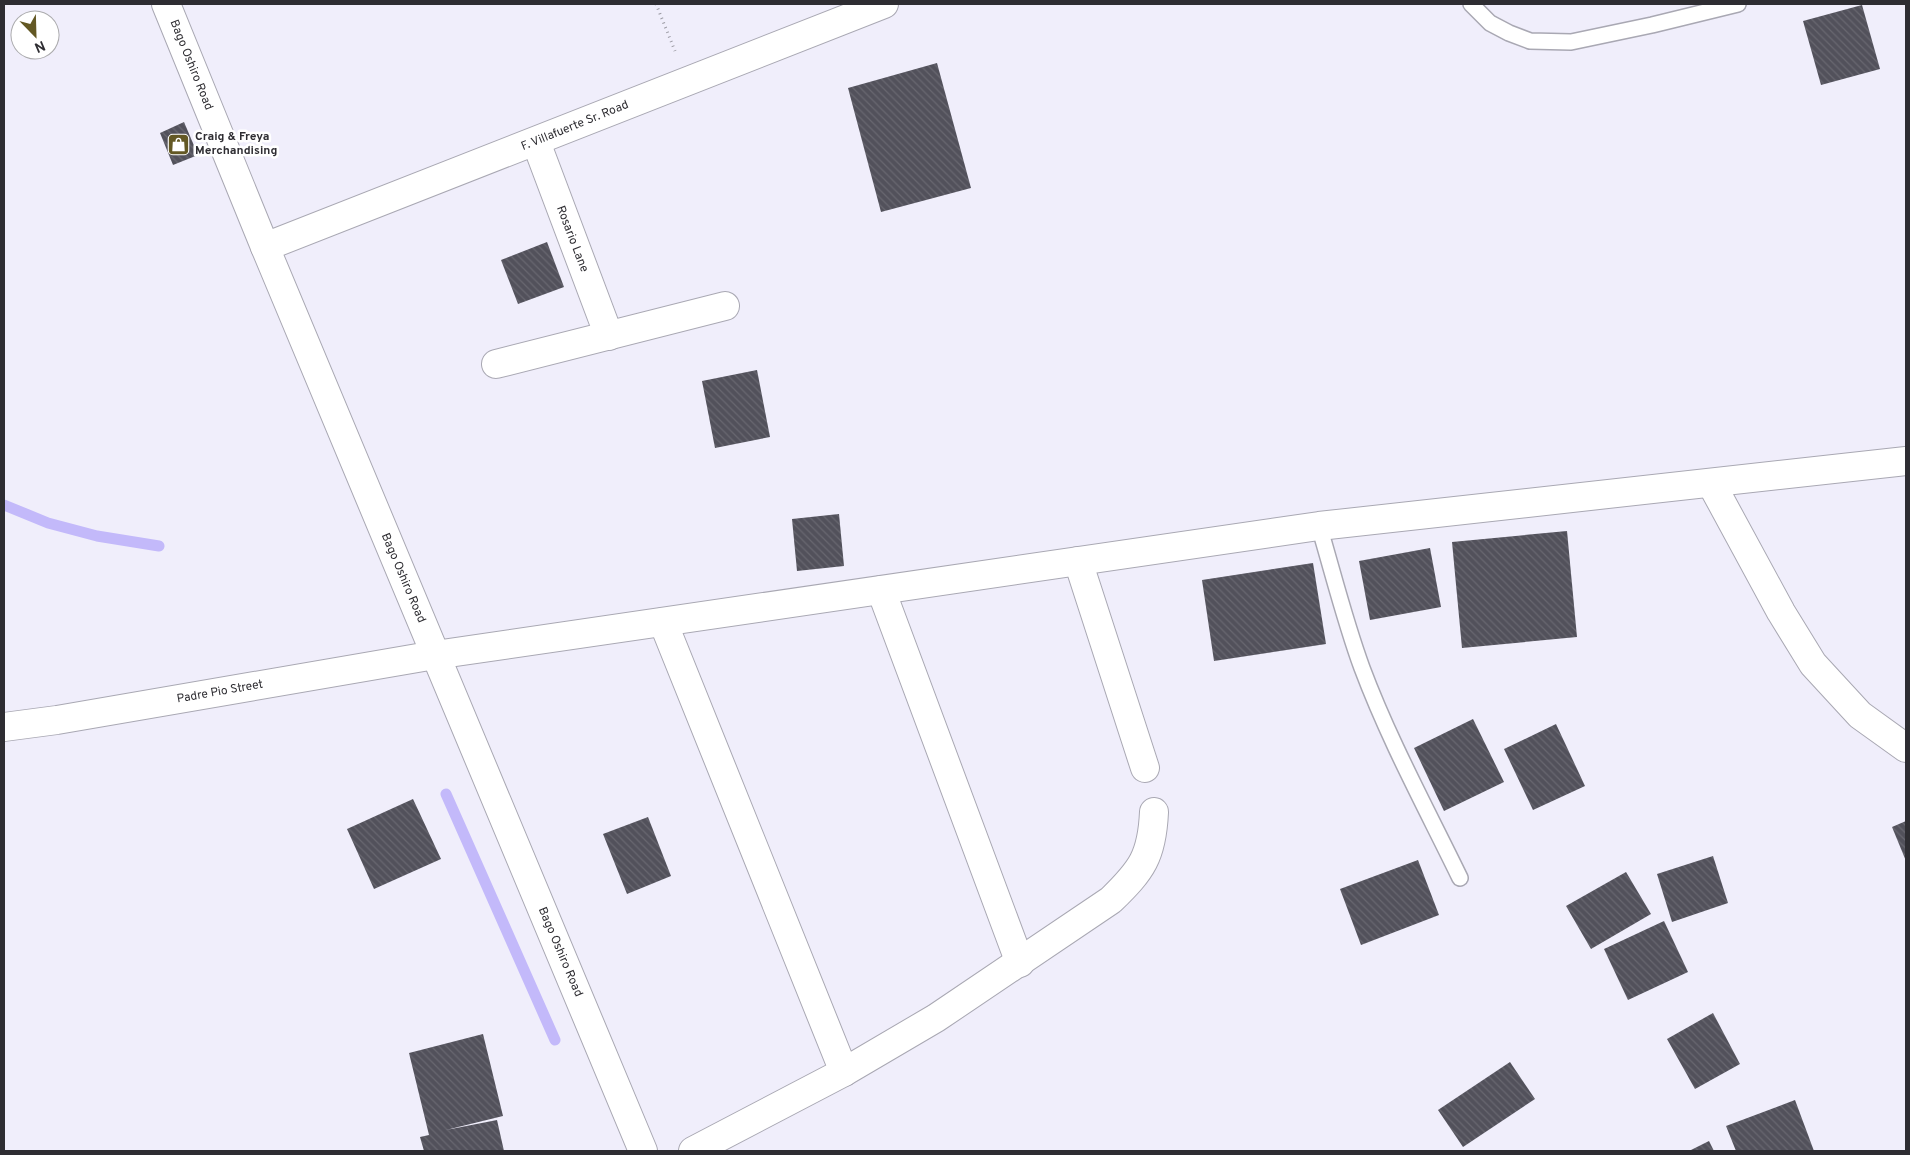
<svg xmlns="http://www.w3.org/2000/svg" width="1910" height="1155" viewBox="0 0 1910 1155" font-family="Overpass,sans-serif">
	<defs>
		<pattern id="building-back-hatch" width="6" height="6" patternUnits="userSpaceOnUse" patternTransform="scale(1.25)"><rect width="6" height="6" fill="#52515b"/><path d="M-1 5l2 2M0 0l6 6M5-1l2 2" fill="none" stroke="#686770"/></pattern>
	</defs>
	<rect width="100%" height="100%" fill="#f0eefb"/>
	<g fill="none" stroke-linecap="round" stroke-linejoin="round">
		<g stroke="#c3b9fa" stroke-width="11">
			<polyline points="4,505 48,523 97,536 159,546"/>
			<polyline points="446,794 555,1040"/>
		</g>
	</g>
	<g fill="url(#building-back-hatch)">
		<polygon points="1862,5 1880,69 1821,85 1803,21"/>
		<polygon points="937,63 971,188 881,212 848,88"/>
		<polygon points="184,122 198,155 173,165 160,133"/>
		<polygon points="547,242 564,287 518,304 501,260"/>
		<polygon points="757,370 770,437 715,448 702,381"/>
		<polygon points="839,514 844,566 797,571 792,519"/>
		<polygon points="1567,531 1577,637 1462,648 1452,542"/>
		<polygon points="1430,548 1441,607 1370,620 1359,561"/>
		<polygon points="1313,563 1326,644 1214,661 1202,580"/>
		<polygon points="1473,719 1504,782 1444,811 1414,748"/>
		<polygon points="1556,724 1585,786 1533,810 1504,749"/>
		<polygon points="413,799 441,859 374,889 347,829"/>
		<polygon points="648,817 671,876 627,894 603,834"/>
		<polygon points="1906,821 1906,861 1892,827"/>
		<polygon points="1713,856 1728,903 1672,922 1657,874"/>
		<polygon points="1418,860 1439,915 1361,945 1340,889"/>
		<polygon points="1626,872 1651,914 1591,949 1566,906"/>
		<polygon points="1664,921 1688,972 1628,1000 1604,949"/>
		<polygon points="1713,1013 1740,1064 1695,1089 1667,1039"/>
		<polygon points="483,1034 503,1116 446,1130 497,1120 504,1151 424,1151 420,1137 429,1135 409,1053"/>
		<polygon points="1510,1062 1535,1099 1463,1147 1438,1110"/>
		<polygon points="1795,1100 1814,1151 1736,1151 1726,1126"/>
		<polygon points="1709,1141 1714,1151 1689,1151"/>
	</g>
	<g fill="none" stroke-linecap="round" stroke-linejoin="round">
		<defs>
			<g id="service">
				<polyline points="1471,4 1490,23 1509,33 1530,41 1571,42 1652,25 1738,4"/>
				<path d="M1319,526c14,47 26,96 43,142 27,72 64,140 98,210"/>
			</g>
			<g id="minor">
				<polyline points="536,142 609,336"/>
				<polyline points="265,247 884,4"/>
				<polyline points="496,364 725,306"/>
				<polyline points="1711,483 1781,612 1813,664 1860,715 1906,748"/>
				<polyline points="1078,561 1145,768"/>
				<polyline points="881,590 1020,963"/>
				<polyline points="663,622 844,1072"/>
				<polyline points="4,727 57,720 435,655 1319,526 1906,461"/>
				<path d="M693,1151l151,-79 92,-54 175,-118c31,-30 41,-44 43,-88"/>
			</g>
			<polyline id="tertiary" points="166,4 265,247 643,1151"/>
		</defs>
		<use href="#service" stroke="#a9a8b3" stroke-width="18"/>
		<use href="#minor" stroke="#a9a8b3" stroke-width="30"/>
		<use href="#tertiary" stroke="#a9a8b3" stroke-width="30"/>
		<polyline stroke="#9c9ba4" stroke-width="3" stroke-dasharray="1 4" stroke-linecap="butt" points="656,4 675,51"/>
		<use href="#service" stroke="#fff" stroke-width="15"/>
		<use href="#minor" stroke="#fff" stroke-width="28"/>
		<use href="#tertiary" stroke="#fff" stroke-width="28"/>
	</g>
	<defs>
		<symbol id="shop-square" viewBox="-11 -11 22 22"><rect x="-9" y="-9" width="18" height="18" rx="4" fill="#635824" stroke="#fff"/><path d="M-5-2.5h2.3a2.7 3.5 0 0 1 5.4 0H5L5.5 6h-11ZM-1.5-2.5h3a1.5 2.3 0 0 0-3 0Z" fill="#fff"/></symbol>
	</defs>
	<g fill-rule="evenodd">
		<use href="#shop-square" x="166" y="132" width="25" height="25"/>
	</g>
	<g text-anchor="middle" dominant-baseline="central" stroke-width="5" stroke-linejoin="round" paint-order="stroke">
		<g font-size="12" fill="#2e2d32" stroke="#fff">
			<text transform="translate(191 65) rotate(68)">Bago Oshiro Road</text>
			<text transform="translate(575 126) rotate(-22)">F. Villafuerte Sr. Road</text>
			<text transform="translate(572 239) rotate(69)">Rosario Lane</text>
			<text transform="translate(403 578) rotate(67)">Bago Oshiro Road</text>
			<text transform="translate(220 692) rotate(-10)">Padre Pio Street</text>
			<text transform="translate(560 952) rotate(67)">Bago Oshiro Road</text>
		</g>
		<g font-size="12" font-weight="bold" fill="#2e2d32" stroke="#fff" text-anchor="start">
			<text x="195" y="137">Craig &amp; Freya<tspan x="195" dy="14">Merchandising</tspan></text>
		</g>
	</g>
	<rect width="1910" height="1155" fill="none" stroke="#2e2d32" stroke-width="10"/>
	<g transform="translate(35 35) rotate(157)"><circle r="24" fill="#ffffff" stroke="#ababad"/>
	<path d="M0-4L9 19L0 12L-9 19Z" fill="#635824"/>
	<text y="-8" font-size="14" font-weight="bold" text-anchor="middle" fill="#2e2d32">N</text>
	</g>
</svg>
